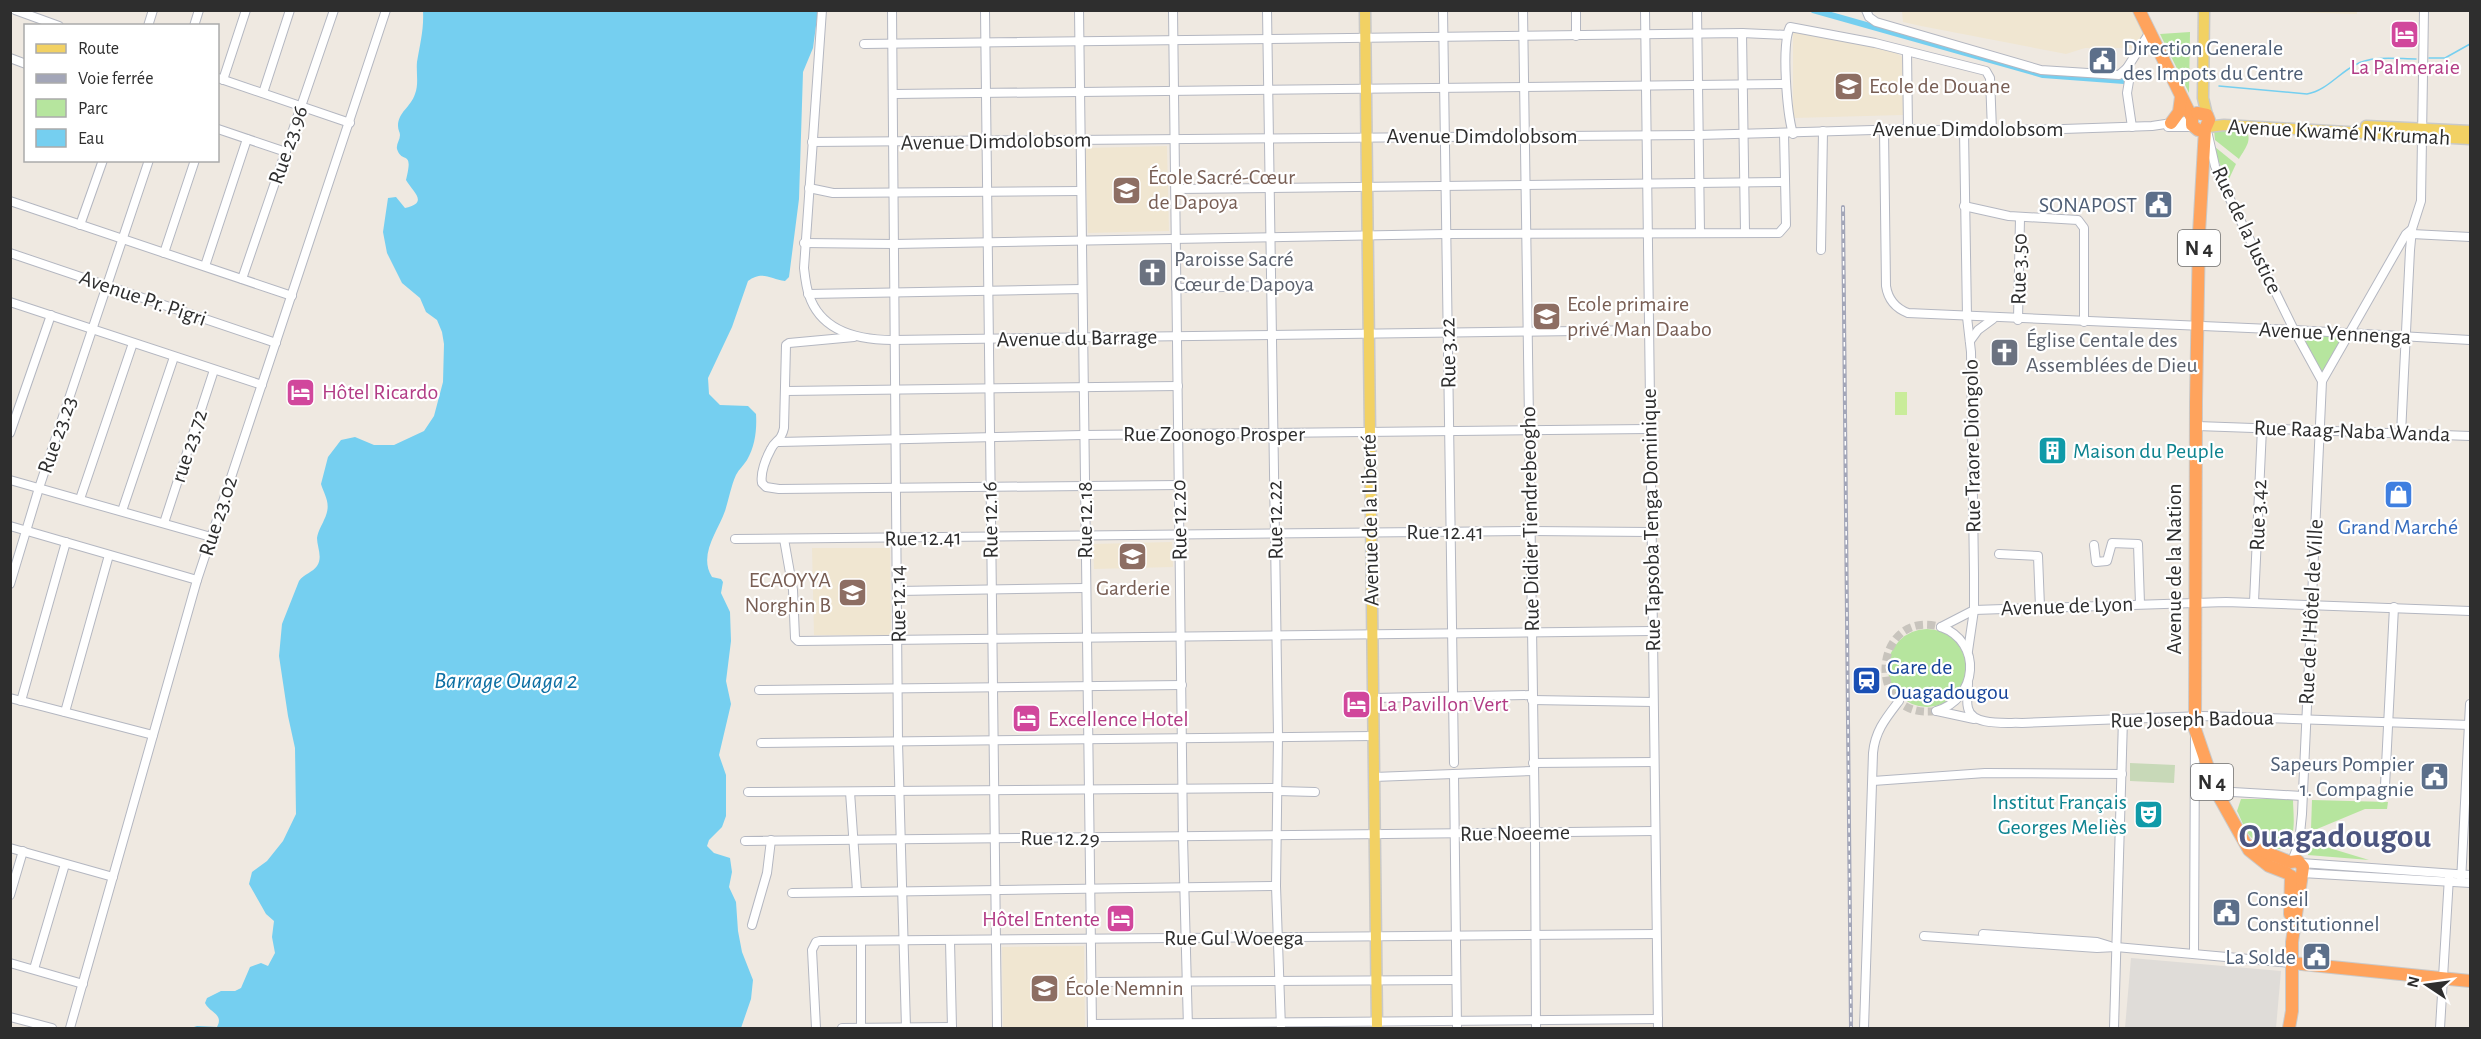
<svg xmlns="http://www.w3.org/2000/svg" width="2481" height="1039" viewBox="0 0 2481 1039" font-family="'Alegreya Sans',sans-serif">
	<rect width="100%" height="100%" fill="#efe9e1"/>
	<g fill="#f0e6d1">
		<polygon points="1902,11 2133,11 2145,36 2137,48 2085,48 2066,54 1921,26 1903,22"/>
		<polygon points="2290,11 2357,10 2357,14 2290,12"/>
		<polygon points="1793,31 1895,52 1902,57 1903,115 1793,118"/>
		<polygon points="1167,146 1169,231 1088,233 1085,148"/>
		<polygon points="1172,542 1173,567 1094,569 1093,544"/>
		<polygon points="812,548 890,548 891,635 814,635"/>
		<polygon points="1084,946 1085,1028 1003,1028 1002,947"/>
	</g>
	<g fill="#b6e59e">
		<polygon points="2190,32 2189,93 2160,34"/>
		<path d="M2214,130h31c9,9 -1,20 -6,29l-24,-19z"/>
		<polygon points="2215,147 2236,164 2228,181 2217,158"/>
		<polygon points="2299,332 2344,336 2322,375"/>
		<circle cx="1927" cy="668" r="39"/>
		<path d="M2241,799h52c0,12 3,31 -3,42 -9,16 -31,5 -40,-5 -6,-7 -9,-18 -13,-25z"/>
		<polygon points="2312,800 2388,802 2387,809 2365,809 2317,829 2311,829"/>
		<polygon points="2309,843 2313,843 2369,860 2308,855"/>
	</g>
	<polygon fill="#c8d9b8" points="2130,763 2175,765 2174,783 2130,781"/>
	<rect fill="#c9ec9a" x="1895" y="392" width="12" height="23"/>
	<polygon fill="#dfdcd8" points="2131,958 2281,971 2276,1028 2125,1028"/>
	<path fill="#75cff0" d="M423,11h395l-5,37 -10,24 -4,127 -10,78 -4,4c-14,-2 -23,-11 -37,0l-16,46 -24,51 1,16 11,11 28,1 8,8c1,16 -1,32 -9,46 -3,5 -8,9 -11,15 -5,11 -7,24 -11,36 -7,20 -27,44 -13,66l9,2 2,3 -2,11 9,19 1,29 -5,40 5,23 -12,51 7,20v41l-4,11 -13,13 -2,6 7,7 16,5 2,14 -3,15 7,15 2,29 4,21 11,28 -2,19 -10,29h-550l6,-2 20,1c7,-13 -7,-14 -12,-24l2,-5 14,-7h14l6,-3 9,-21 11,-4 7,3 7,-13 -3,-16 2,-16 -8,-7 -17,-30 3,-12 15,-11 16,-20 13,-27 -1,-66 -7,-32 -9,-60 3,-32 17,-43c5,-7 14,-9 18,-15 6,-9 0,-19 0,-28 1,-7 5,-13 7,-18 8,-16 1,-23 -3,-36l7,-27 13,-17 14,-3 19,8h20l30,-14 10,-15 9,-34 1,-38 -2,-12 -5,-12 -11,-8 -6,-14 -18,-15 -15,-30 -4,-21 5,-34 8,-1 9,11c25,-5 7,-17 1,-28 8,-32 -4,-15 -9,-31 -1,-5 3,-9 3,-14 0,-3 -2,-5 -2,-9 0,-14 13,-19 17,-32 4,-10 1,-22 2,-32 3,-18 7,-33 6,-51z"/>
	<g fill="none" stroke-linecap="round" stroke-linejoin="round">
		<g stroke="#75cff0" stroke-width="1.5">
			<polyline points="2429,58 2445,58 2470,44"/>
			<path d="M2219,86l88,8c19,-3 32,-21 48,-29 18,-10 42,-6 61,-6"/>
		</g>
		<polyline stroke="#75cff0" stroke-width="6" points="1813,10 2043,75 2124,81"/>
		<path stroke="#c8c4bd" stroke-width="8" stroke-dasharray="8 4" stroke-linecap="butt" d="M1936,711c-73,10 -63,-104 5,-84"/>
		<defs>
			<g id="minor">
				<polyline points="15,10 59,26"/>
				<path d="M822,10l-18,258c1,9 2,19 5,27 12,37 51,45 84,45l755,-10"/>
				<polyline points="892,10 898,742 906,1028"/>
				<polyline points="985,10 997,1028"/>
				<polyline points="1079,10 1092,1028"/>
				<polyline points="1173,10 1183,837 1188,1028"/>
				<polyline points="1267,10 1278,736 1276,886 1281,1028"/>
				<polyline points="1443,10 1454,763"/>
				<polyline points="1523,10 1535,833 1536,1028"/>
				<polyline points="1645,10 1658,1028"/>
				<polyline points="1697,10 1700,233"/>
				<polyline points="1866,10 1869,17 1876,22 2041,70 2119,75 2127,68"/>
				<polyline points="148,26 153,10"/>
				<polyline points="194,26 199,10"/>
				<polyline points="1742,33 1745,232"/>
				<polyline points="1576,36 1576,10"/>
				<polyline points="864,44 1742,33 1787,35"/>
				<polyline points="1907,52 1908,129"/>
				<polyline points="10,58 26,64"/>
				<polyline points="218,78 350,123"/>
				<polyline points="223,80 246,10"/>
				<polyline points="263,93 290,10"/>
				<polyline points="894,94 1786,84"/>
				<polyline points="2132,127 2127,93 2129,81 2127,68 2150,32"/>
				<polyline points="2168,127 2194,127"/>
				<polyline points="218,129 286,152"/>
				<path d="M1884,130l2,156c2,13 9,22 22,27l386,17 176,10"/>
				<polyline points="1964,131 1967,317 1971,352 1974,574 1974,610 1968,651"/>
				<path d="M1793,134c-6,-21 -12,-89 -3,-107l85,16 111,28 4,7 2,52"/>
				<polyline points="2208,135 2215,166 2226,191 2294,330 2322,381"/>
				<polyline points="812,142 1698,135 1908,129 1964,131 2063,129 2152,126 2192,120"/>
				<polyline points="809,188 833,193 1081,191"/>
				<polyline points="1176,189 1785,182"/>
				<polyline points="10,201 292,296"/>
				<polyline points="1964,206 2009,216 2078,220 2084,228 2084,322"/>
				<polyline points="80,225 103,160"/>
				<polyline points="2412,234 2470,237"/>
				<polyline points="804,243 894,244 1446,234 1779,233 1786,225 1784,133"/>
				<polyline points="1821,250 1823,131"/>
				<polyline points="10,253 276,343"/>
				<polyline points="164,253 195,160"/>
				<polyline points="205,266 247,139"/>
				<polyline points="242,279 334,10"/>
				<polyline points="1176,288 1271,286"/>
				<polyline points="808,294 1082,289"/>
				<polyline points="10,302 262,385"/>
				<polyline points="2018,320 2020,218"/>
				<path d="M854,337l-65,6 -3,2 -2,83c-3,14 -8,11 -13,21 -5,9 -11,24 -9,34l4,4 13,2 400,-4"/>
				<polyline points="1970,341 1978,330 1993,319"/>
				<polyline points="786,391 1178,386"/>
				<polyline points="2197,426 2470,436"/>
				<polyline points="10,433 51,315"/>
				<polyline points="2401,434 2410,250 2412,229 2421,201 2424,10"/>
				<polyline points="779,442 1083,435 1649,429"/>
				<polyline points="10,480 211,537"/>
				<polyline points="80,499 133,343"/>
				<polyline points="122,511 174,357"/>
				<polyline points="164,523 214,370"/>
				<polyline points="10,526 197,580"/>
				<polyline points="735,539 1530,531 1650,532"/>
				<polyline points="784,539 793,590 795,638 798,641 1652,631"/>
				<polyline points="2094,545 2096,562 2107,561 2112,543 2138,544 2140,604"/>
				<polyline points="1999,554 2038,556 2040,607"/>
				<polyline points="10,584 39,488 149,160"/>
				<polyline points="898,591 1085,588"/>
				<polyline points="2254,602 2262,428"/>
				<polyline points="1941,627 1974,610 2226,602 2470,611"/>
				<path d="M1968,683c0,8 -2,18 0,25 4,19 40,14 54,15l181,-7 267,9"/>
				<polyline points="759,690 1182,685"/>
				<polyline points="10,698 153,735"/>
				<polyline points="1373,698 1532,695"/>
				<polyline points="1532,700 1653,702"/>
				<polyline points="21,701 66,542"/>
				<path d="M1936,711c42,-12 47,-69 5,-84"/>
				<polyline points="1937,711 1974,719"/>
				<polyline points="65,712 109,555"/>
				<polyline points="761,743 1373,736"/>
				<polyline points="1533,763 1654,762"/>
				<polyline points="1454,774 1457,1028"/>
				<polyline points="1374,777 1533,771"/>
				<polyline points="1873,781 1985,773 2122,774"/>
				<polyline points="2385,786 2394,607"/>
				<polyline points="1278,791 1315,792"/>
				<polyline points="2216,791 2302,796"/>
				<polyline points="748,792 1277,788"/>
				<polyline points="850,792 857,891"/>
				<polyline points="745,841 1655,831"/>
				<polyline points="10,848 113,877"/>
				<polyline points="2292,861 2299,843 2302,814 2322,381 2406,234 2412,229"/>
				<polyline points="2301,863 2470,875"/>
				<polyline points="2302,873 2470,883"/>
				<polyline points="2461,882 2470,704"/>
				<polyline points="792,893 1276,886"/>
				<polyline points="10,895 23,851"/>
				<polyline points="752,925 767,873 771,840"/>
				<polyline points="1983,934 2097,942 2110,946"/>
				<polyline points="1924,936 2097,948 2116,947 2292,963"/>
				<polyline points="950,941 952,1028"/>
				<polyline points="861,943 861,1028"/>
				<polyline points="2194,954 2195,736"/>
				<polyline points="10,963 83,984"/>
				<polyline points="34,969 65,864"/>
				<polyline points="1091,982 1456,980"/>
				<polyline points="10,1017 52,1028"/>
				<polyline points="1092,1024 1658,1019"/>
				<polyline points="70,1028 197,580 386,10"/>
				<polyline points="816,1028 812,950 816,942 820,941 1656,934"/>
				<polyline points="842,1028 952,1027"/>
				<path d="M1864,1028l9,-275c2,-22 13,-35 26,-52"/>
				<polyline points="2114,1028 2123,719"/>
				<polyline points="2440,1028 2449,877"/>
			</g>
			<g id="major">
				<polyline points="1365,10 1377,1028"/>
				<polyline points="2204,10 2203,98 2207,115"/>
				<polyline points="2366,126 2470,131"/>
				<polyline points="2208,127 2224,125 2470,139"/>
			</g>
			<g id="highway">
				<polyline points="2139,10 2192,118 2192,125 2198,130"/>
				<polyline points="2197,113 2207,115 2209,120 2205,129 2199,233 2196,402 2195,729 2216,791 2249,850 2269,866 2287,873"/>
				<polyline points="2171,123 2179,112 2181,97"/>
				<polyline points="2250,846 2290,862 2298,861 2303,867 2292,942 2292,1011 2289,1028"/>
				<polyline points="2290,914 2291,876"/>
				<polyline points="2292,963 2470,981"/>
			</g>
		</defs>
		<use href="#minor" stroke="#b4b7c1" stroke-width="10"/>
		<use href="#major" stroke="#c9c9c9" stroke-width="13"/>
		<use href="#highway" stroke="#c9c9c9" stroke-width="14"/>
		<use href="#minor" stroke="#fff" stroke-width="8"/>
		<use href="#major" stroke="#f2d163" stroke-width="10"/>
		<use href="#highway" stroke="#ffa35c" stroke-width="12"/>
		<defs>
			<polyline id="rail" points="1843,207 1851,1028"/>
		</defs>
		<use href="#rail" stroke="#a3a6b8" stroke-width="4"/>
		<use href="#rail" stroke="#fff" stroke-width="1.5" stroke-dasharray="4.5" stroke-linecap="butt"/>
	</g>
	<defs>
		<symbol id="hotel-square" viewBox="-11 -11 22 22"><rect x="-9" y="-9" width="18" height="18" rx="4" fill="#d1479c" stroke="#fff"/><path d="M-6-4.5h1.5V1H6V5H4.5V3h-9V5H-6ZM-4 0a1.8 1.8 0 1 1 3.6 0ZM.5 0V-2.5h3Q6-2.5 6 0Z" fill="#fff"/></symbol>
		<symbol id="civic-square" viewBox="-11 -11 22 22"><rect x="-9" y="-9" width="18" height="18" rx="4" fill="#5c6f8a" stroke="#fff"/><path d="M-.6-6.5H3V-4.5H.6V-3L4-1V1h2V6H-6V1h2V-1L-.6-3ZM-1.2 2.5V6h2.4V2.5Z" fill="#fff"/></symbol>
		<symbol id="school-square" viewBox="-11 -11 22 22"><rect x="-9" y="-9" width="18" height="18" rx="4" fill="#8d6e63" stroke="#fff"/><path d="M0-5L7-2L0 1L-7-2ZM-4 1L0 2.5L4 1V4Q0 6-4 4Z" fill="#fff"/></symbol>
		<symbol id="church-square" viewBox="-11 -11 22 22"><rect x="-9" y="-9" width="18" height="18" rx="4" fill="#6b7280" stroke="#fff"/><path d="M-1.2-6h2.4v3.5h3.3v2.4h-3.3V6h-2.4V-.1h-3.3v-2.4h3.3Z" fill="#fff"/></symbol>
		<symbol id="building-square" viewBox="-11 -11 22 22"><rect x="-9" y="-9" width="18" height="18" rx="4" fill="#0f9aa8" stroke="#fff"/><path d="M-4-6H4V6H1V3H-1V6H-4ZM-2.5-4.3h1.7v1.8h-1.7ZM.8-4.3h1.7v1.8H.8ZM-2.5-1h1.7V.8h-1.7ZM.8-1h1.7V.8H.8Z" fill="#fff"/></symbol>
		<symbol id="shop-square" viewBox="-11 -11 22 22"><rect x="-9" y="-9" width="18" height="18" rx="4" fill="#3f7fe0" stroke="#fff"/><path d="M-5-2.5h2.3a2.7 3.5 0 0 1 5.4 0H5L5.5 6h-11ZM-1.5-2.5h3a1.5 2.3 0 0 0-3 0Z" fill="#fff"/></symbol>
		<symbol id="station-square" viewBox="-11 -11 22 22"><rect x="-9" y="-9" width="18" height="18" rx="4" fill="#1a4fb4" stroke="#fff"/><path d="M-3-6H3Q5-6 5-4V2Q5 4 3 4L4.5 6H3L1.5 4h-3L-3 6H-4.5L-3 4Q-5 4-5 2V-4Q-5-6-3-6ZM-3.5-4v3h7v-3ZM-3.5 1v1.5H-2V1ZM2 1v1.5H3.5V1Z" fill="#fff"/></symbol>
		<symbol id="theatre-square" viewBox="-11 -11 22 22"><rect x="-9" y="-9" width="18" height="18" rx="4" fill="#0f9aa8" stroke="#fff"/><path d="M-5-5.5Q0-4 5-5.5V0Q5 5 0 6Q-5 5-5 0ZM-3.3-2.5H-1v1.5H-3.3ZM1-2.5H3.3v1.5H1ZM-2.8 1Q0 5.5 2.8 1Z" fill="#fff"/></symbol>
	</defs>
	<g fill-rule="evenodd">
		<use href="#hotel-square" x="2388" y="18" width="33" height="33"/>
		<use href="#civic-square" x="2086" y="44" width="33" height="33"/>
		<use href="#school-square" x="1832" y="70" width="33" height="33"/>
		<use href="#school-square" x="1110" y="174" width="33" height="33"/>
		<use href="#civic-square" x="2142" y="188" width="33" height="33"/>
		<use href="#church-square" x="1136" y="256" width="33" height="33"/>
		<use href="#school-square" x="1530" y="300" width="33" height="33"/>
		<use href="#church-square" x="1988" y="336" width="33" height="33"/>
		<use href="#hotel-square" x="284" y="376" width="33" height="33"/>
		<use href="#building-square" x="2036" y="434" width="33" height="33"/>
		<use href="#shop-square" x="2382" y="478" width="33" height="33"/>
		<use href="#school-square" x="1116" y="540" width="33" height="33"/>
		<use href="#school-square" x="836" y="576" width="33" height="33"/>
		<use href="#station-square" x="1850" y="664" width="33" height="33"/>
		<use href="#hotel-square" x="1340" y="688" width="33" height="33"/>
		<use href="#hotel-square" x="1010" y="702" width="33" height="33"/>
		<use href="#civic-square" x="2418" y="760" width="33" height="33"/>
		<use href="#theatre-square" x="2132" y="798" width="33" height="33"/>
		<use href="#civic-square" x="2210" y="896" width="33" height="33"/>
		<use href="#hotel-square" x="1104" y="902" width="33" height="33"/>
		<use href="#civic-square" x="2300" y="940" width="33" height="33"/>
		<use href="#school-square" x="1028" y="972" width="33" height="33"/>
	</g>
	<g text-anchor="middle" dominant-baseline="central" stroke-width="4.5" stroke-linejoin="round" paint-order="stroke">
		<g fill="#fff" stroke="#6d6d6d" stroke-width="1.5">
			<rect x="2178" y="230" width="42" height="36" rx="4.5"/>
			<rect x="2191" y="764" width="42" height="36" rx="4.5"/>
		</g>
		<g font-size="21" font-weight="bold" fill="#2e2e2e">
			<text x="2199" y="248">N 4</text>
			<text x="2212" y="782">N 4</text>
		</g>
		<g font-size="22" fill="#4e5e75" stroke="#fff" text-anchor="end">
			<text x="2123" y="48" text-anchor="start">Direction Generale<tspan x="2123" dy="25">des Impots du Centre</tspan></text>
			<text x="2137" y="205">SONAPOST</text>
			<text x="2414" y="764">Sapeurs Pompier<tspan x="2414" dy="25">1. Compagnie</tspan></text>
			<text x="2247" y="899" text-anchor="start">Conseil<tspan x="2247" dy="25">Constitutionnel</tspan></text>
			<text x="2296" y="957">La Solde</text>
		</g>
		<g font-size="22" fill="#b23c85" stroke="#fff" text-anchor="start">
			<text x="2405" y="67" text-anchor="middle">La Palmeraie</text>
			<text x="322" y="392">Hôtel Ricardo</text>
			<text x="1378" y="704">La Pavillon Vert</text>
			<text x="1048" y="719">Excellence Hotel</text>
			<text x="1100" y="919" text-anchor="end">Hôtel Entente</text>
		</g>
		<g font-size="22" fill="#785e54" stroke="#fff" text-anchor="start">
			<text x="1869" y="86">Ecole de Douane</text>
			<text x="1148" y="177">École Sacré-Cœur<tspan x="1148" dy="25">de Dapoya</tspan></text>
			<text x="1567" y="304">Ecole primaire<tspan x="1567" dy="25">privé Man Daabo</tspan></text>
			<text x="831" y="580" text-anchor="end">ECAOYYA<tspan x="831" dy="25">Norghin B</tspan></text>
			<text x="1133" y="588" text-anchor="middle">Garderie</text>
			<text x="1065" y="988">École Nemnin</text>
		</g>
		<g font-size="22" fill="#2e2e2e" stroke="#fff">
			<text x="1968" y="129">Avenue Dimdolobsom</text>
			<text transform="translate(2339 132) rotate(3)">Avenue Kwamé N'Krumah</text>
			<text x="1482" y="136">Avenue Dimdolobsom</text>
			<text transform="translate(996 141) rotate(-1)">Avenue Dimdolobsom</text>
			<text transform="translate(288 145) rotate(-71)">Rue 23.96</text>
			<text transform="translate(2247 230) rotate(65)">Rue de la Justice</text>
			<text transform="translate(2019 269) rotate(-89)">Rue 3.50</text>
			<text transform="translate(143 298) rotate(19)">Avenue Pr. Pigri</text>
			<text transform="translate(2335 333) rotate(3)">Avenue Yennenga</text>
			<text transform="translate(1077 338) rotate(-1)">Avenue du Barrage</text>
			<text transform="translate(1448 353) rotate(-91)">Rue 3.22</text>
			<text transform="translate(2352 431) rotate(2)">Rue Raag-Naba Wanda</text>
			<text x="1214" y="434">Rue Zoonogo Prosper</text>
			<text transform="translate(57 435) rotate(-71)">Rue 23.23</text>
			<text transform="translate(189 446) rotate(-72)">rue 23.72</text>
			<text transform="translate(1972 446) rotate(-91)">Rue Traore Diongolo</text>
			<text transform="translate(2258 515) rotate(-88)">Rue 3.42</text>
			<text transform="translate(218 516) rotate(-72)">Rue 23.02</text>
			<text transform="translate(1530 519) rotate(-91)">Rue Didier Tiendrebeogho</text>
			<text transform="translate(990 520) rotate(-91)">Rue 12.16</text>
			<text transform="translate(1085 520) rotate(-90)">Rue 12.18</text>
			<text transform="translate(1179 520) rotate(-91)">Rue 12.20</text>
			<text transform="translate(1275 520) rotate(-91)">Rue 12.22</text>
			<text transform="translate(1370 520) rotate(-91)">Avenue de la Liberté</text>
			<text transform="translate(1651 520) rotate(-91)">Rue Tapsoba Tenga Dominique</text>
			<text x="1445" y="532">Rue 12.41</text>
			<text transform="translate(923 538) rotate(-1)">Rue 12.41</text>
			<text transform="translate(2174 569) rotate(-90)">Avenue de la Nation</text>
			<text transform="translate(898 604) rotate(-91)">Rue 12.14</text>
			<text transform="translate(2067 606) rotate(-2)">Avenue de Lyon</text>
			<text transform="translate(2311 612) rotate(-87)">Rue de l'Hôtel de Ville</text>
			<text transform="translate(2192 719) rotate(-1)">Rue Joseph Badoua</text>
			<text transform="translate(1515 833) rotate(-1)">Rue Noeeme</text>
			<text x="1060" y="838">Rue 12.29</text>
			<text x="1234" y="938">Rue Gul Woeega</text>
		</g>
		<g font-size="22" fill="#5b616d" stroke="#fff" text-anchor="start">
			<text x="1174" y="259">Paroisse Sacré<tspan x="1174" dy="25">Cœur de Dapoya</tspan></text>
			<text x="2026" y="340">Église Centale des<tspan x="2026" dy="25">Assemblées de Dieu</tspan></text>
		</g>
		<g font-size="22" fill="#0d838f" stroke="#fff" text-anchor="start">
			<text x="2073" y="451">Maison du Peuple</text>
			<text x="2127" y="802" text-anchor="end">Institut Français<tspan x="2127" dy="25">Georges Meliès</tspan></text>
		</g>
		<g font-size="22" fill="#366cbe" stroke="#fff">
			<text x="2398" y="527">Grand Marché</text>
		</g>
		<g font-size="22" fill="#164399" stroke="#fff" text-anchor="start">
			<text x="1887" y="667">Gare de<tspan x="1887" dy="25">Ouagadougou</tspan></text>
		</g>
		<g font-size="24" font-style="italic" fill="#0d6fa3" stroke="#fff">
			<text x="506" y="681">Barrage Ouaga 2</text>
		</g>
		<g font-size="34" font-weight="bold" fill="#4d5680" stroke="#fff">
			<text x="2335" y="837">Ouagadougou</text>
		</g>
	</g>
	<rect width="2481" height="1039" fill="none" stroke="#2e2e2e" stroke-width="24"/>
	<rect x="24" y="24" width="195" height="138" fill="#ffffff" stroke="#ababab" stroke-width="1.5"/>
	<rect x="36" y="44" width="30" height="9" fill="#f2d163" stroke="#ababab" stroke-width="1.5"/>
	<text x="78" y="54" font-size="18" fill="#2e2e2e">Route</text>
	<rect x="36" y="74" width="30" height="9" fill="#a3a6b8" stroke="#ababab" stroke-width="1.5"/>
	<text x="78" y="84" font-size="18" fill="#2e2e2e">Voie ferrée</text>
	<rect x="36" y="99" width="30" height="18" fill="#b6e59e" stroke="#ababab" stroke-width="1.5"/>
	<text x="78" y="114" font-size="18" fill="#2e2e2e">Parc</text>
	<rect x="36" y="129" width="30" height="18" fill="#75cff0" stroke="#ababab" stroke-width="1.5"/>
	<text x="78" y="144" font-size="18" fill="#2e2e2e">Eau</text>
	<g transform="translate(2427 985) rotate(283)" stroke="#ffffff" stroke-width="4.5" paint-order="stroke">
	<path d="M0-4.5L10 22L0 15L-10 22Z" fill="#2e2e2e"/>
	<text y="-9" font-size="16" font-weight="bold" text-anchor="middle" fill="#2e2e2e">N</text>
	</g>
</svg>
